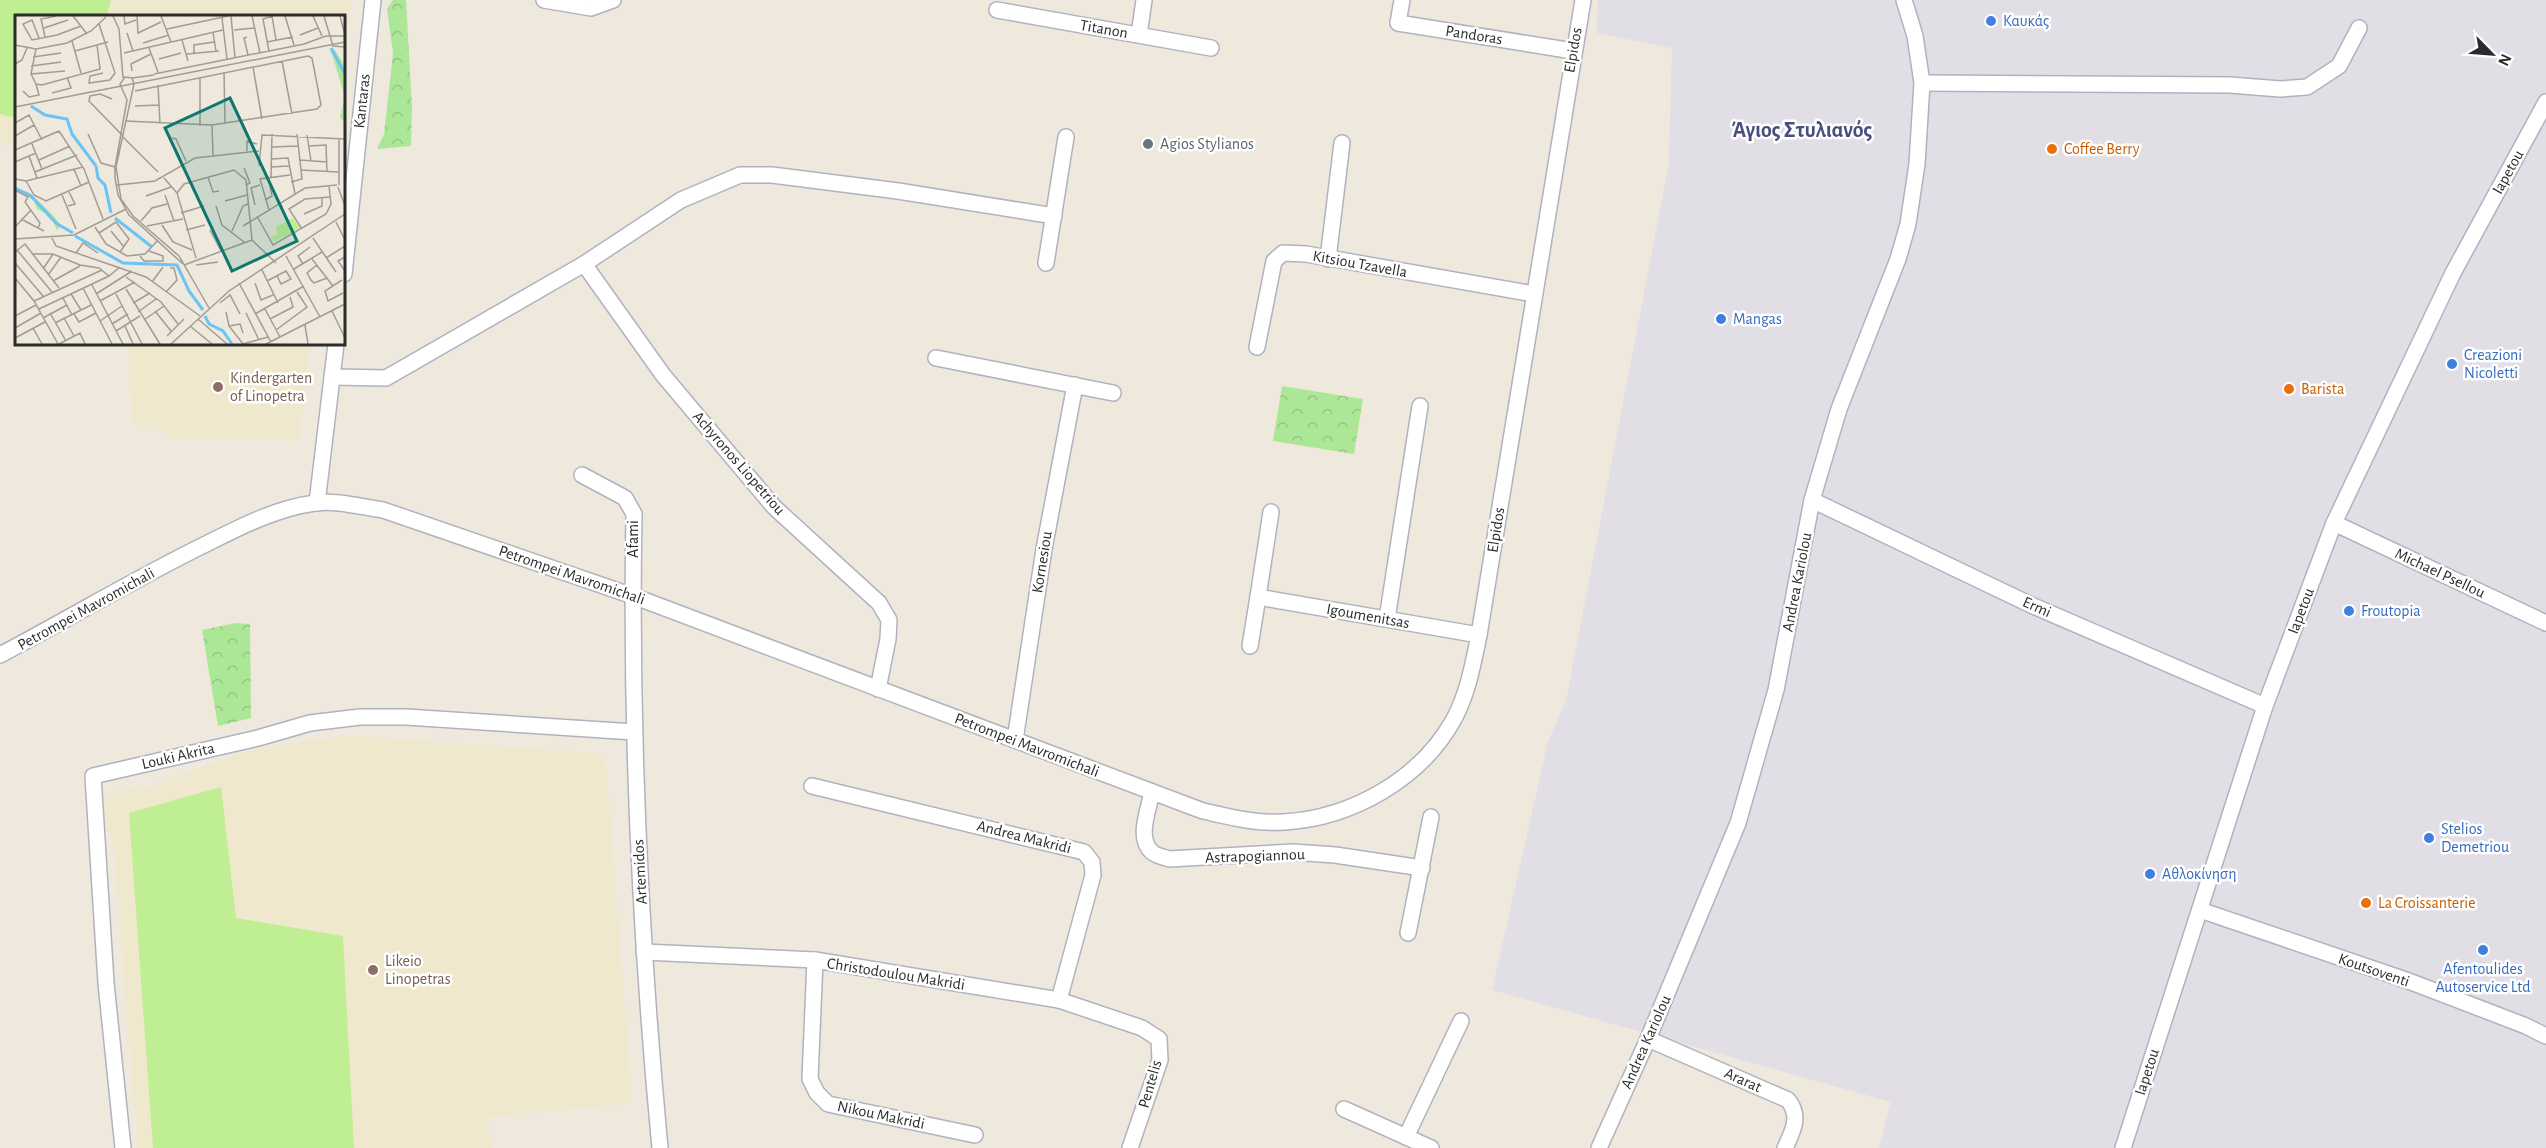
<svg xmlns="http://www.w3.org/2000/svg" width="2546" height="1148" viewBox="0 0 2546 1148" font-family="'Alegreya Sans',sans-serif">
	<defs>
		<pattern id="forest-crowns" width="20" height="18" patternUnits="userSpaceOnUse" patternTransform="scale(1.5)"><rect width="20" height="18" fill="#abe797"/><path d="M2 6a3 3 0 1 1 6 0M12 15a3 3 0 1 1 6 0" fill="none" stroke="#93c682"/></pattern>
	</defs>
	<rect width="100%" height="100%" fill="#eee8dd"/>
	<polygon fill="#e1dee6" points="1598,0 2546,0 2546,1148 1879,1148 1891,1102 1492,990 1548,742 1566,701 1669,163 1672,48 1597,33"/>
	<g fill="#f0e8cc">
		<polygon points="0,0 351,0 344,73 344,16 16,16 16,147 0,143"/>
		<polygon points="129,344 310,344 299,440 169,439 164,427 131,423"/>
		<polygon points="349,736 605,754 632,1103 487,1117 491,1148 138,1148 113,837 104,828 102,806 110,796 126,789 142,790 252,749"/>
	</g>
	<g fill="url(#forest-crowns)">
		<polygon points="393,0 406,0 412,107 411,146 377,149 384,134 393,53 387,9"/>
		<polygon points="1282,386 1363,399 1354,454 1273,441"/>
		<polygon points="236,623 250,624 251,718 218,726 202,630"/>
	</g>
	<g fill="#bfef92">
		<polygon points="0,0 111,0 107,16 16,16 16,118 0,114"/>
		<polygon points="221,787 236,918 343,936 354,1148 153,1148 129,813"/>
	</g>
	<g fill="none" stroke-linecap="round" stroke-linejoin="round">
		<defs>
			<g id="street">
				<polyline points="544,0 591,8 613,0"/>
				<polyline points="1402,0 1398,23 1573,51"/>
				<polyline points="997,10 1211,48"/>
				<polyline points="1139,35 1144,0"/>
				<polyline points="1922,83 2230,85 2280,89 2307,87 2339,66 2359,28"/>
				<polyline points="1328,259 1342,143"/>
				<polyline points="1046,263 1066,137"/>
				<polyline points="584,264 663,375 774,507 879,603 889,620 888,639 878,689"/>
				<polyline points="344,274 373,0"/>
				<polyline points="1257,347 1274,261 1283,253 1306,254 1534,294"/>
				<polyline points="936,358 1113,393"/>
				<polyline points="332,377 386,378 584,264 681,200 740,175 772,175 898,191 1054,216"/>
				<path d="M582,475l43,23 9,16c-4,212 6,423 26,634"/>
				<polyline points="1812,500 2031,605 2265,706"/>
				<polyline points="317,503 336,344"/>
				<polyline points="2334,523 2546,623"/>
				<polyline points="1258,597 1271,512"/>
				<polyline points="1387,619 1420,406"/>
				<polyline points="1250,646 1258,597 1479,635"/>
				<path d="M0,655c70,-37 138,-78 208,-112 34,-17 69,-35 107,-40 21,-3 46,4 68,7l250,86 570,215c27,6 53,13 81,11 68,-4 137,-43 170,-103 14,-26 19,-55 25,-84l104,-635"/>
				<polyline points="1015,740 1044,549 1075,385"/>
				<polyline points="812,786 1084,852 1092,862 1093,875 1059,1000"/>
				<path d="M1152,792c-3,17 -16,46 0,60 4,4 12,5 17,7l124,-7 42,3 87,13"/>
				<polyline points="2200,910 2406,980 2526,1026 2546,1036"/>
				<polyline points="1408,933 1431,817"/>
				<polyline points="644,952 815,960 1059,1000 1142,1028 1159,1039 1160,1060 1130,1148"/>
				<polyline points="815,960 810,1079 817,1093 828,1104 975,1135"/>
				<path d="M1648,1039l140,61c13,16 5,31 -3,48"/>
				<polyline points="1344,1109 1431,1148"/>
				<polyline points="1406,1137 1461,1021"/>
				<polyline points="123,1148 106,983 93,776 258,738 310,723 360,717 406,717 634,732"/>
				<polyline points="1599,1148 1648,1039 1738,823 1776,690 1812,500 1839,409 1898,259 1908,224 1917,164 1922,83 1915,36 1904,0"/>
				<polyline points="2123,1148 2265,706 2334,523 2453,273 2546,102"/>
			</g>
		</defs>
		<use href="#street" stroke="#b1b2c0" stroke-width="18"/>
		<use href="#street" stroke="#fff" stroke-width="15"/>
	</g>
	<g fill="#3f7fe0" stroke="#fff" stroke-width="2">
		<circle cx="1991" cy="21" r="6"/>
		<circle cx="1721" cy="319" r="6"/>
		<circle cx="2452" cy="364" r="6"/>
		<circle cx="2349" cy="611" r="6"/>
		<circle cx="2429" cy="838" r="6"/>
		<circle cx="2150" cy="874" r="6"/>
		<circle cx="2483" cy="950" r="6"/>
	</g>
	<circle fill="#6b7280" stroke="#fff" stroke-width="2" cx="1148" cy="144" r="6"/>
	<g fill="#e8710a" stroke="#fff" stroke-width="2">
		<circle cx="2052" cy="149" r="6"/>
		<circle cx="2289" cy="389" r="6"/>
		<circle cx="2366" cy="903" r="6"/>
	</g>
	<g fill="#8d6e63" stroke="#fff" stroke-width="2">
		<circle cx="218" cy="387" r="6"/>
		<circle cx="373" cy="970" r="6"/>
	</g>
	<g text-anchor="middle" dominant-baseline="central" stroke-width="5" stroke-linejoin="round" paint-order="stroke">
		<g font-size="16" fill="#366cbe" stroke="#fff" text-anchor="start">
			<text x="2003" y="21">Καυκάς</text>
			<text x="1733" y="319">Mangas</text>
			<text x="2464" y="355">Creazioni<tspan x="2464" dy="18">Nicoletti</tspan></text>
			<text x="2361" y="611">Froutopia</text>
			<text x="2441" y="829">Stelios<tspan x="2441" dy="18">Demetriou</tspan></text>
			<text x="2162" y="874">Αθλοκίνηση</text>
			<text x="2483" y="969" text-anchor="middle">Afentoulides<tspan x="2483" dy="18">Autoservice Ltd</tspan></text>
		</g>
		<g font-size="16" fill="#2b2b2b" stroke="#fff">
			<text transform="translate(1104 29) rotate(10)">Titanon</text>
			<text transform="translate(1474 35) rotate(9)">Pandoras</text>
			<text transform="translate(1573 50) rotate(-80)">Elpidos</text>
			<text transform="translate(362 101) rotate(-84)">Kantaras</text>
			<text transform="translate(2508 172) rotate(-61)">Iapetou</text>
			<text transform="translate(1360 264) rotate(10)">Kitsiou Tzavella</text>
			<text transform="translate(739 463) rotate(49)">Achyronos Liopetriou</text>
			<text transform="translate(1496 530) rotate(-81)">Elpidos</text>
			<text transform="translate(633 539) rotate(-90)">Afami</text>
			<text transform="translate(1042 562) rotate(-81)">Kornesiou</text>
			<text transform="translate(2440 573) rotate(25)">Michael Psellou</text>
			<text transform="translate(572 575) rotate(19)">Petrompei Mavromichali</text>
			<text transform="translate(1797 582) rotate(-79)">Andrea Kariolou</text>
			<text transform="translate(2037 607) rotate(24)">Ermi</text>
			<text transform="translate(86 609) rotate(-29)">Petrompei Mavromichali</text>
			<text transform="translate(2301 611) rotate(-69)">Iapetou</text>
			<text transform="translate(1368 616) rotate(10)">Igoumenitsas</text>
			<text transform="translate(1027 745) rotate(21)">Petrompei Mavromichali</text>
			<text transform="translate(178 756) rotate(-13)">Louki Akrita</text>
			<text transform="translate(1024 837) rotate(14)">Andrea Makridi</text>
			<text transform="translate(1255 856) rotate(-2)">Astrapogiannou</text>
			<text transform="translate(640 872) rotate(-93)">Artemidos</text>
			<text transform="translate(2374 970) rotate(19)">Koutsoventi</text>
			<text transform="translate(896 974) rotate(9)">Christodoulou Makridi</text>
			<text transform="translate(1646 1042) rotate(-66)">Andrea Kariolou</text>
			<text transform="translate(2147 1072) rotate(-72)">Iapetou</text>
			<text transform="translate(1743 1080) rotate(24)">Ararat</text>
			<text transform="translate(1150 1084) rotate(-74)">Pentelis</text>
			<text transform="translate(881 1115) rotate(12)">Nikou Makridi</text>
		</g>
		<g font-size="16" fill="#5b616d" stroke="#fff" text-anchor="start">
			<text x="1160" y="144">Agios Stylianos</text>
		</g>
		<g font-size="16" fill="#c56008" stroke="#fff" text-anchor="start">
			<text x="2064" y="149">Coffee Berry</text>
			<text x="2301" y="389">Barista</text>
			<text x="2378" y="903">La Croissanterie</text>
		</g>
		<g font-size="16" fill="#785e54" stroke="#fff" text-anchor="start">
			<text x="230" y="378">Kindergarten<tspan x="230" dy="18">of Linopetra</tspan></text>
			<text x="385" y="961">Likeio<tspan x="385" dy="18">Linopetras</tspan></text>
		</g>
		<g font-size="22" font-weight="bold" fill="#494e7f" stroke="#fff">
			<text x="1802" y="130">Άγιος Στυλιανός</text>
		</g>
	</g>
	<g transform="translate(15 15)">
		<rect width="330" height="330" fill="#eee8dd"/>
		<path d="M319,34l11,17v57l-5,-6 5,-20 -14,-46z" fill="#abe797"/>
		<path d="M0,172l15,6 24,23 7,10 -4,4 -6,-14 -14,-7 -3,-8z" fill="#abe797"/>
		<path d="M278,203l7,10 -26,14 -4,-4 7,-4 -1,-7z" fill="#bfef92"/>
		<path fill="none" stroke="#6bc4f5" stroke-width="3" d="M316,33l14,26M16,91l14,9 22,4 5,15 24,32M81,151l2,12 7,7 6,28M0,173l16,8 25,27 17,10M100,203l37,29M60,221l48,27 54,2 12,26 14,19M190,301l4,8 14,7 9,13"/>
		<path fill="none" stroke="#a09c96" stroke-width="1.5" d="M58,1l14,18M98,1l6,13 4,49M109,1l1,8 11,-4M122,1l1,17 23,-11M146,1l10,26M216,1l4,42M237,1l8,37M257,1l4,24M270,1l9,29M298,1l9,20M309,1l9,30 12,1M325,1l5,19M207,3l5,41M84,9l16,49 -5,7 -21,3 1,-7 13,-3M29,13l24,-8M152,14l61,-13M219,15l20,-2M198,17l3,19M112,18l6,18M285,20l18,-7M30,22l-4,-18 15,-3M232,22l-3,1 4,17M24,23l-7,-18 -9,4 9,16 25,-5 24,-9M167,25l6,21M57,26l9,32M252,27l26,-5M128,28l26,-8M0,30l21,4 31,-6 24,-12 15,-14M134,33l9,24M21,34l-5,25 5,10 6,1 58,-16 -3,-24M60,36l33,-9M254,36l-6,-32 10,-3M109,38l99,-23M179,38v-8l20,-3M172,39l32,-3M18,42l28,-4M144,44l22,-6M267,46l10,53M0,49l7,-4 5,-12M16,51l30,-4M238,52l9,52M117,56l-1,-7 20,-10M209,57l1,51M16,59l34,-3M139,59l150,-30 22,-8h19M185,62v49M117,63l22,-3M143,70l2,39M8,76l6,6 10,-2 -3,-11M37,78l19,-5 -4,-11M97,84l-12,-5 -10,2 -1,5 33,34M120,91l24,-1M0,92l330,-65M110,106l87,4 105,-16 4,-4 -9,-47 -4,-2 -173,35M0,108l14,-8 13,25M197,110l1,31M44,116l25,38 19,50M73,119l13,29 14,4M292,120l4,26M0,121l19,-11M108,122l35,35M157,123l4,1 10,22M17,129l10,25M294,131l17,-1 1,26M257,132l26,-1M0,135l44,-19M232,136v-10l10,3M14,141l8,22M256,144l17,-1 7,36M24,145l31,-14M285,145l27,2M0,147l21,-9M244,151l3,-31 83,4M256,152l18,-1M229,153l6,15 -4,2M59,154l7,17M286,155l37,2M20,157l42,-17M193,162l5,15 6,-1M256,162l1,-43M149,163l13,15M0,164l11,2 57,-14M11,166l8,14 12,6 43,-19M276,167l11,-3 -5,-45M102,170l38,-4 40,-23 64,-7M324,170v-46M323,172l7,19M0,175l13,7 -3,5M47,180l14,34M150,180l9,26M131,181l25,-9M250,185l7,-4 -2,-10M210,186l22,-6M10,187l15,21 -2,5M240,190l-4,-17 9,-3M53,191l7,-2 -6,-12M201,191l6,19 22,17M254,195l-9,-31 30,-4M166,198l23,-7M289,199l18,-8v-8M242,201l16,29 53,-31 5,-10 -2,-18M6,204l23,12M126,206l11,-13 15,-4M321,207l9,18M147,210l11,17 19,8M132,211l36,-7M228,211l62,-38 32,-3M0,212l16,-17M80,212l11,17 21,12 18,-2 13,-14M287,214l-13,-20 16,-10 25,-2M171,215l19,-5M195,215l11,21M96,216l13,16M217,216l11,-25 5,-2M84,218l17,-11 13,17 -9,13M36,221l5,10 90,31 54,39M298,223l23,34M0,224l59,-4 52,-26M2,235l35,42M0,237l10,-8 34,44M61,238l7,-10 15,10M17,239h21l27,11 19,3 10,8M125,241l4,5h19v-5l-14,-5M271,241l34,61M330,242l-7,4 7,10M181,243l-19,-65 7,-9 50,-14 12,10 6,60 24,23M311,243l19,-12M297,244l21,27M0,248l28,33M168,249l-54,-49 -11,-20 -3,-17v-11l12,-67 -7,-16 5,-7 7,1 2,6 -18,83 5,32 12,17 46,40 30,52M288,249l-5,-8 12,-9M169,250l68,-25M181,250l22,-3M302,250l-10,8 4,7 3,3 13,-5M28,254l10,-15M279,254l28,-17M247,255l16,33M33,260l13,-18M111,262l35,25 17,22M0,263l19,23 24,43M327,265l-17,11 3,10 15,-8M38,266l27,-15M252,266l19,-10 5,8 -10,5 -4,-8M137,267l11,-15M224,268l32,59M240,268l6,17 12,-5M77,270l31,59M68,273l29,56M111,274l34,55M151,277l11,-12 -3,-12h-4M56,279l10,16M81,279l36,-23M101,279l26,50M48,283l9,17M19,286l68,-31M85,286l35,-19M118,288l17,-10M205,288l10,-8 10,19M24,294l70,-33 11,-9M250,294l15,28M140,296l16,20M317,296l13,27M123,297l18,-13M211,297l3,14 14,18 25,-7M35,298l16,28M231,298l13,27M59,299l5,8 17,-9M240,299l49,-28M0,301l21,-11M28,303l24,-13M49,303l10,18M183,304l29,25M255,304l23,-12 -3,-10M129,305l20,-14M85,306l22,-15M40,308l36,-18M97,309l16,-10M290,310l3,19M110,311l8,18M175,311l22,18M214,311l11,-2 3,9M0,313l26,-15M18,313l9,16M261,315l31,-23 -10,-15M101,316l24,-15M152,321l17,-17M0,323l30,-16M44,329l21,-11 5,11M156,329l58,-53 116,-77M251,329l79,-40"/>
		<path fill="#0f766e" fill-opacity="0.15" stroke="#0f766e" stroke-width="3" d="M215,83l67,143 -65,30 -67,-143z"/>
		<rect width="330" height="330" fill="none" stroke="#2b2b2b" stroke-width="3"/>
	</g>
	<g transform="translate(2492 54) rotate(115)" stroke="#ffffff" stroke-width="4.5" paint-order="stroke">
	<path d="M0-4.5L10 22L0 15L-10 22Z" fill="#2b2b2b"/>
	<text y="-9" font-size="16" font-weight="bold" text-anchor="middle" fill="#2b2b2b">N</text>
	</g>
</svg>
